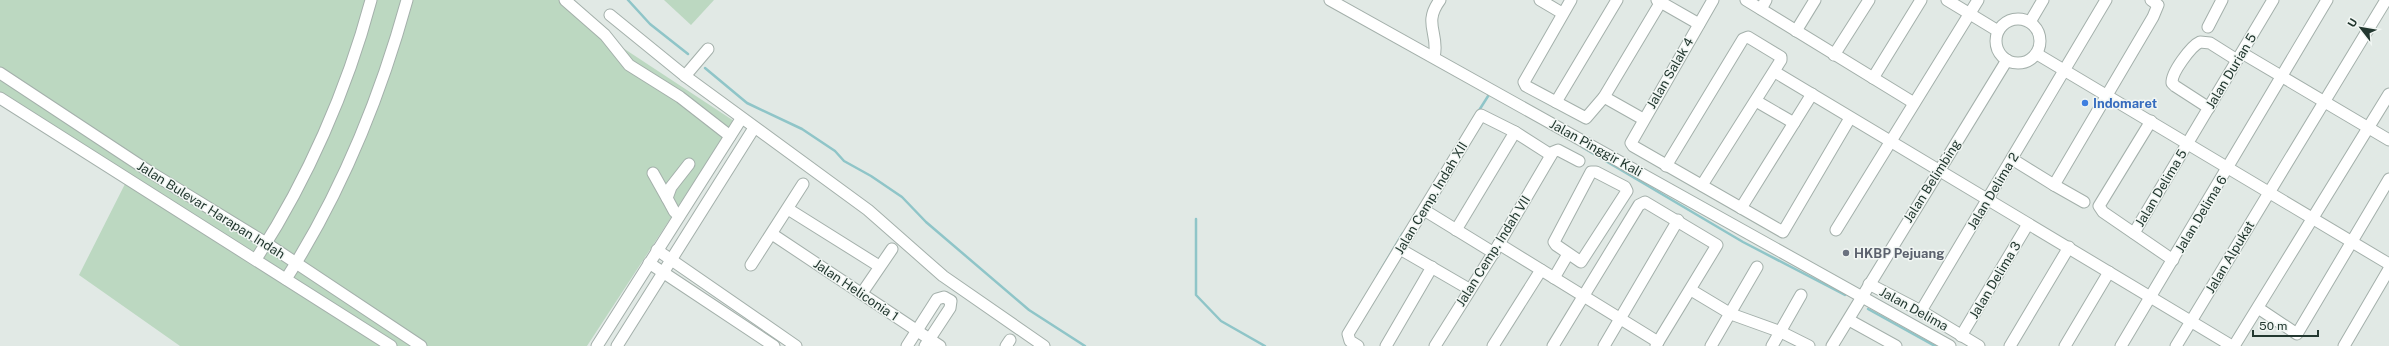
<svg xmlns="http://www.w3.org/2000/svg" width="2389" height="346" viewBox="0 0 2389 346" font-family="'Public Sans',sans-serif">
	<rect width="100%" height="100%" fill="#e1e9e5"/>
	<g fill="#bcd8c1">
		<polygon points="0,0 573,0 623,48 734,121 587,346 180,346 79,275 127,180 0,105"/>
		<polygon points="664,0 714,0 691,25"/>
	</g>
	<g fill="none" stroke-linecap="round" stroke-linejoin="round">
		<g stroke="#8fc5c8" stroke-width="2.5">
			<polyline points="628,0 650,24 688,54"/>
			<polyline points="705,68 747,103 802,129 835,151 844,161 871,176 902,197 926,222 1029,310 1085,346"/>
			<polyline points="1478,112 1490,93"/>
			<polyline points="1582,147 1743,242 1845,295"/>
			<polyline points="1196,219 1196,295 1221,321 1265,346"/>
			<polyline points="1378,275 1403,233"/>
			<polyline points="1868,309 1935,346"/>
		</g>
		<defs>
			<g id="minor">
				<polyline points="565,0 605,35 629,65 680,97 730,136"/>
				<polyline points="1330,0 1950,346"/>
				<polyline points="1540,0 1562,13"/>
				<polyline points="1571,0 1524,82 1526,86 1586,118 1604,97 1662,0"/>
				<polyline points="1657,0 1699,24"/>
				<polyline points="1713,0 1631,143 1633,146 1783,232 1850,118"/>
				<polyline points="1746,0 1914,103"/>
				<polyline points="1947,0 1998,31"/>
				<polyline points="1761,9 1766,0"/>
				<polyline points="610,15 685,76 868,210 943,276 1044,346"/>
				<circle cx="2018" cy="41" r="22"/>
				<polyline points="2030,22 2043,0"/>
				<polyline points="2208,27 2222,0"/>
				<polyline points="1796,31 1815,0"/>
				<polyline points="2242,53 2389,140"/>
				<polyline points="2037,54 2389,264"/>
				<polyline points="1834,55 1869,0"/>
				<path d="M1434,57c6,-23 -12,-33 6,-57"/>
				<polyline points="1775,72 2232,346"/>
				<polyline points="0,73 150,172 266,243 421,346"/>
				<polyline points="685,76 708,49"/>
				<polyline points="1873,78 1921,0"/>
				<polyline points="1604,97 1643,119"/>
				<polyline points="0,98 391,346"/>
				<polyline points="1756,101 1794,123"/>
				<polyline points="1556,102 1617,0"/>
				<path d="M2209,108l-34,-22 -3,-3c-1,-10 19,-37 28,-41l10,1 27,17"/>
				<polyline points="2151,121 2099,206 2103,212 2173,260"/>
				<polyline points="2012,159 2054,185 2153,17 2158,5 2151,0"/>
				<polyline points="1666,166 1743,39 1748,37 1781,57 1781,60 1702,185"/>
				<polygon points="1591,172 1596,172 1625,187 1627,191 1581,262 1556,245 1554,242"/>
				<polyline points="653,173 667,198"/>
				<polyline points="2054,185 2084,202"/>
				<polyline points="1741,208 1812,94"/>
				<polyline points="788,209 879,266"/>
				<polyline points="1424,210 1494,253"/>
				<polyline points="679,216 674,211 667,198 671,187 689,164"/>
				<polyline points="1456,230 1515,132"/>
				<polyline points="1836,230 1978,0"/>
				<polyline points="2134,233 2273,0"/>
				<polyline points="772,234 940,346"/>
				<polyline points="1499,244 1658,342 1656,346"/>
				<polyline points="1400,249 1469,289"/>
				<polyline points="657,250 796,346"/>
				<path d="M256,259c51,-78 91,-169 115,-259"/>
				<polyline points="649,263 774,346"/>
				<polyline points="751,265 803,184"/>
				<polyline points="1554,278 1568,254"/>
				<path d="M286,279c55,-86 94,-181 121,-279"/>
				<polyline points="1869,284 1921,311 1979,346"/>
				<polyline points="1691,290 1731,314 1781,332 1809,346"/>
				<polyline points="862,293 892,249"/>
				<polyline points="2258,308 2297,334 2389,179"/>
				<polyline points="1921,311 2106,0"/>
				<polyline points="1849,320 1896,346"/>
				<polyline points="1961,336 2028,224"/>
				<polyline points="597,346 741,119"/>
				<polyline points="617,346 754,128"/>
				<polyline points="907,346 937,299 944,297 951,301 950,308 925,346"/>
				<polyline points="1006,346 1010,340"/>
				<polyline points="1358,346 1350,341 1348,334 1481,115 1515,132 1551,155"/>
				<polyline points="1386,346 1432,267"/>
				<polyline points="1435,346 1499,244 1553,152 1558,150 1579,161"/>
				<polyline points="1493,346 1541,270"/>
				<polyline points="1553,346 1639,205 1645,202 1717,245 1658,342"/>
				<polyline points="1604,346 1678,220"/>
				<polyline points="1711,346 1757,267"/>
				<polyline points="1772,346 1801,295"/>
				<polyline points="1832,346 2007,60"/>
				<polyline points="2010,346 2069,247"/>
				<polyline points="2065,346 2109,272"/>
				<polyline points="2121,346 2327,0"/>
				<polyline points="2176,346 2386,0"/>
				<polyline points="2234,346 2389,94"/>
				<polyline points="2344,346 2389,269"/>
			</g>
		</defs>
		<use href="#minor" stroke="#a4b0ab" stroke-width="13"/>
		<use href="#minor" stroke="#fff" stroke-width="11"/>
	</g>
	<circle fill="#3f7fe0" stroke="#f1f6f3" stroke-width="1.5" cx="2085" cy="103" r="4"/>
	<circle fill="#6b7280" stroke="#f1f6f3" stroke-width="1.5" cx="1846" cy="253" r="4"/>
	<g text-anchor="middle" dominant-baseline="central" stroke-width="3" stroke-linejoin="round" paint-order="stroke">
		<g font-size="13" fill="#233830" stroke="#f1f6f3">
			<text transform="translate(2231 71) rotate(-59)">Jalan Durian 5</text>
			<text transform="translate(1670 73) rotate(-60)">Jalan Salak 4</text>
			<text transform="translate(1596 148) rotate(29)">Jalan Pinggir Kali</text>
			<text transform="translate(1932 181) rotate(-58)">Jalan Belimbing</text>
			<text transform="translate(2161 188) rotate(-59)">Jalan Delima 5</text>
			<text transform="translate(1993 191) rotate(-59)">Jalan Delima 2</text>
			<text transform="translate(1431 198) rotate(-59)">Jalan Cemp. Indah XII</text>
			<text transform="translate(211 210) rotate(32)">Jalan Bulevar Harapan Indah</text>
			<text transform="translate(2201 214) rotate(-59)">Jalan Delima 6</text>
			<text transform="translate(1493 251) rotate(-58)">Jalan Cemp. Indah VII</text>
			<text transform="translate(2230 257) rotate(-59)">Jalan Alpukat</text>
			<text transform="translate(1995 280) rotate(-59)">Jalan Delima 3</text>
			<text transform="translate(856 290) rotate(34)">Jalan Heliconia 1</text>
			<text transform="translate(1914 309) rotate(29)">Jalan Delima</text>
		</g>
		<g font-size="13" font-weight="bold" fill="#366cbe" stroke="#f1f6f3" text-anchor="start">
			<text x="2093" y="103">Indomaret</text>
		</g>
		<g font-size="13" font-weight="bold" fill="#5b616d" stroke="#f1f6f3" text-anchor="start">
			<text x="1854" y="253">HKBP Pejuang</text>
		</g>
	</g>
	<g transform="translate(2361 28) rotate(301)" stroke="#f1f6f3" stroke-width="3" paint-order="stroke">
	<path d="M0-3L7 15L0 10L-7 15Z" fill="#233830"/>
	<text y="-6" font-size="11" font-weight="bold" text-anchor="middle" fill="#233830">U</text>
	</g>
	<path d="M2253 330v6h65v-6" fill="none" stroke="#233830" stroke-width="2"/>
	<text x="2259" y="330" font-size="12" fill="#233830" stroke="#f1f6f3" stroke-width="3" paint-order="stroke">50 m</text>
</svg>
